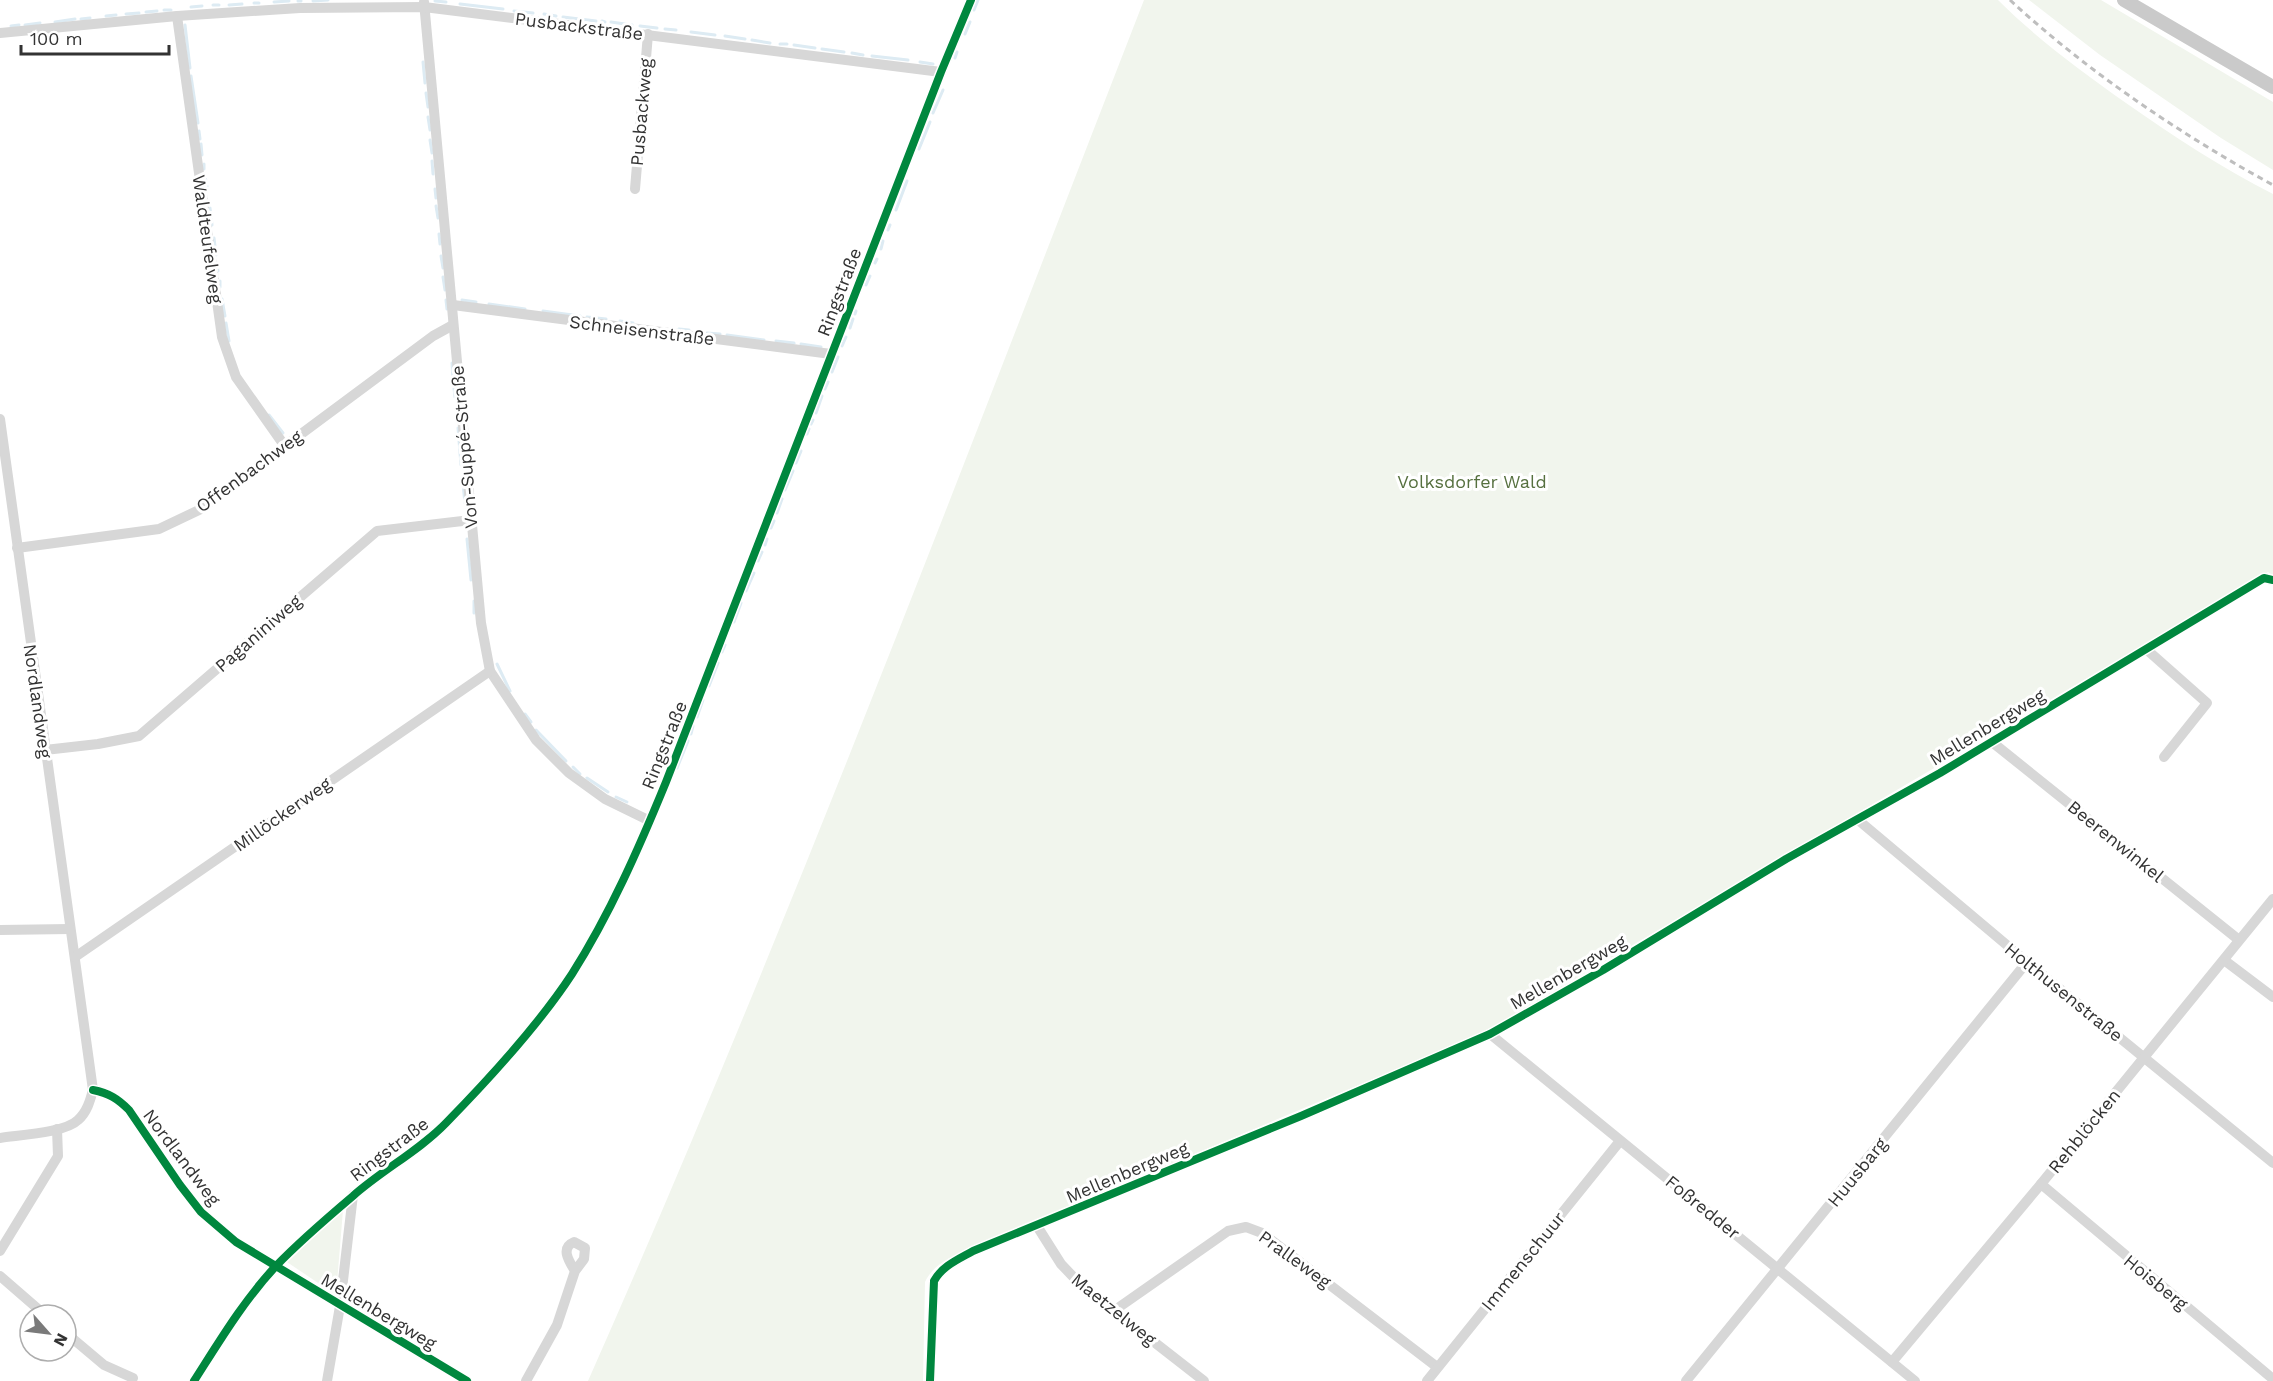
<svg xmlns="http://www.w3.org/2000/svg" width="2273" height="1381" viewBox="0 0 2273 1381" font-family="'Work Sans',sans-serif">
	<rect width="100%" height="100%" fill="#fff"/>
	<g fill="#f1f5ed">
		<path d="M1144,0h854c39,39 83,71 128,103 47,33 96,65 147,91v382l-5,-4 -785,461 -513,215c-18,9 -36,15 -45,34l-2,99h-335c201,-454 376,-919 556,-1381z"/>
		<polygon points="2029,0 2101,0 2273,102 2273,170 2221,138 2100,55"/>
		<polygon points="343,1210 336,1295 287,1262"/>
	</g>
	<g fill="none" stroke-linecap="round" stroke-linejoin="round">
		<g stroke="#ddebf3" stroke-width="3">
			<polyline points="298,1 301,1"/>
			<polyline points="313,1 328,0"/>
			<polyline points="435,1 446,2"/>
			<polyline points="274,2 289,1"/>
			<polyline points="254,3 259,3"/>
			<polyline points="460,4 503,9"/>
			<polyline points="213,5 219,5"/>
			<polyline points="229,5 242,4"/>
			<polyline points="191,7 202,6"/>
			<polyline points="164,10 171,10"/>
			<polyline points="974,10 978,0"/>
			<polyline points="514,11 533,13"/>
			<polyline points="146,12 157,11"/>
			<polyline points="126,14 139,13"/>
			<polyline points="544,14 556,16"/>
			<polyline points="106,16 116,15"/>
			<polyline points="563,17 596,21"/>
			<polyline points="81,19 90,18"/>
			<polyline points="602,21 605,22"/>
			<polyline points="55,22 75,19"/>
			<polyline points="611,22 632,25"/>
			<polyline points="25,25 40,23"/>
			<polyline points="185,25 190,68"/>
			<polyline points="11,26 19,25"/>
			<polyline points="640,26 657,28"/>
			<polyline points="665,29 676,30"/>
			<polyline points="691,32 715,35"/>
			<polyline points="965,34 970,22"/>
			<polyline points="725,36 745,39"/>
			<polyline points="752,40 770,43"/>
			<polyline points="780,44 787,44"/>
			<polyline points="794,45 815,48"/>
			<polyline points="822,49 844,52"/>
			<polyline points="852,53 863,55"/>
			<polyline points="872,56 908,60"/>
			<polyline points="955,58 957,52"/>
			<polyline points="423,62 425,83"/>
			<polyline points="920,62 933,64"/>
			<polyline points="191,76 198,123"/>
			<polyline points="426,93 428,107"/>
			<polyline points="933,113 943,90"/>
			<polyline points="428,117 430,130"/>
			<polyline points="199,131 200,139"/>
			<polyline points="430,140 432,153"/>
			<polyline points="201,144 202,155"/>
			<polyline points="919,149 930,122"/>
			<polyline points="432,161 433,174"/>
			<polyline points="204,164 204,169"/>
			<polyline points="205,176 207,187"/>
			<polyline points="435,189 436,198"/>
			<polyline points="436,206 438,218"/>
			<polyline points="210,208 212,225"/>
			<polyline points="896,210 907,181"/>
			<polyline points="888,230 890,225"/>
			<polyline points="439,234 440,244"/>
			<polyline points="214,238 216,255"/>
			<polyline points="881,249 883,241"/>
			<polyline points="441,256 443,268"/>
			<polyline points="217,263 218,271"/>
			<polyline points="875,263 877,259"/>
			<polyline points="443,277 445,290"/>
			<polyline points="220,281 220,287"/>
			<polyline points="866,285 870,276"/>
			<polyline points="222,299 225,316"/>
			<polyline points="446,300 447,309"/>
			<polyline points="462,300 476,302"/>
			<polyline points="489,304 525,309"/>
			<polyline points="543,311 580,316"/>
			<polyline points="855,314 856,311"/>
			<polyline points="587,317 606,319"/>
			<polyline points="620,321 633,323"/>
			<polyline points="226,323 229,341"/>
			<polyline points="850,328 853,319"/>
			<polyline points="679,329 689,330"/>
			<polyline points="707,333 720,334"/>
			<polyline points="727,335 764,340"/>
			<polyline points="776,341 794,343"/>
			<polyline points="801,344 821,347"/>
			<polyline points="842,346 846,337"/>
			<polyline points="452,363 453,380"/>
			<polyline points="832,372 838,357"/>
			<polyline points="454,388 455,397"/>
			<polyline points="825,389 828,382"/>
			<polyline points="456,408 457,422"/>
			<polyline points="816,413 822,396"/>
			<polyline points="269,415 283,433"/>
			<polyline points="811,424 813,420"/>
			<polyline points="458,428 461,465"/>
			<polyline points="807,434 809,429"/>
			<polyline points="796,463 801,451"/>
			<polyline points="463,484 465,503"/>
			<polyline points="785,490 793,471"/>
			<polyline points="777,513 782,499"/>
			<polyline points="771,528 774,521"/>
			<polyline points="467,539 471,580"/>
			<polyline points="765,545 767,539"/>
			<polyline points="758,561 762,552"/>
			<polyline points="746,591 754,573"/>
			<polyline points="474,601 474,613"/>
			<polyline points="734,622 741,603"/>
			<polyline points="722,652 725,645"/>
			<polyline points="497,664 510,691"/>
			<polyline points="709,686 718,663"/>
			<polyline points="525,714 531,722"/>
			<polyline points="697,717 703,700"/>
			<polyline points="536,730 566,761"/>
			<polyline points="691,734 693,726"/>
			<polyline points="573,767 580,774"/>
			<polyline points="677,768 688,741"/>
			<polyline points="587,778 608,792"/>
			<polyline points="616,797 627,802"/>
		</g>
		<g stroke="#d7d7d7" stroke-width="10">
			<polyline points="424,2 481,623 490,671 536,740 569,773 605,799 650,821"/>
			<polyline points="177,16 222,337 236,377 284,445"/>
			<polyline points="0,33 177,16 300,8 424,7 941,72"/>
			<polyline points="635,189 648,34"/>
			<polyline points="453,305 831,354"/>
			<path d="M0,419l93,671c-3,11 -6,22 -15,30 -13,13 -59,15 -78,18"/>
			<polyline points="17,548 159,529 199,510 433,336 453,325"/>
			<polyline points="2146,649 2207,703 2164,757"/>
			<polyline points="1992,742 2239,940"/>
			<polyline points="45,750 98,744 139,736 377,531 471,520"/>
			<polyline points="1857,819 2027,962 2273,1163"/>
			<polyline points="0,930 70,929"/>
			<polyline points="75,957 490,671"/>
			<polyline points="2224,960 2273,997"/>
			<polyline points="1490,1034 1915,1381"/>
			<path d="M93,1090c16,3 25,9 36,20l51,75 21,27 35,30 231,139"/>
			<polyline points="2041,1184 2273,1379"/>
			<polyline points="1037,1226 1061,1264 1081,1285 1204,1381"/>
			<polyline points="0,1251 58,1156 57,1129"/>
			<polyline points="0,1276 45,1315"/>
			<polyline points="1115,1310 1228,1231 1246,1227 1262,1233 1437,1367"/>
			<polyline points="66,1333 104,1365 133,1378"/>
			<polyline points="1892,1362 2041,1184 2273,899"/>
			<path d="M194,1381c25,-39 50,-81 82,-115 23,-24 51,-48 77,-70 29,-26 66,-45 93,-73 43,-44 92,-97 126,-149 38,-60 67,-126 94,-192l275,-710 30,-72"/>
			<polyline points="327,1381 340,1306 353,1195"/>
			<path d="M526,1381l31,-56 18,-54 9,-12 1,-11 -11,-6c-14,6 -5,19 1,29"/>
			<path d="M930,1381l4,-100c8,-15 25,-22 39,-30l328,-135 189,-82 113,-64 183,-111 154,-86 324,-195 9,2"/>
			<polyline points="1427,1381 1620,1141"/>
			<polyline points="1686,1381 2027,962"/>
		</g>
		<polyline stroke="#cacaca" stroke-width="14" points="2124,0 2273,87"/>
		<path stroke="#bebebe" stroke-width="3" stroke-dasharray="6 4.5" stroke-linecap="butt" d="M2010,0c78,72 170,134 263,185"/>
		<defs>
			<g id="cycleway">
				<path d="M93,1090c16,3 25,9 36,20l51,75 21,27 35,30 231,139"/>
				<path d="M194,1381c25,-39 50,-81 82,-115 23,-24 51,-48 77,-70 29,-26 66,-45 93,-73 43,-44 92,-97 126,-149 38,-60 67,-126 94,-192l275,-710 30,-72"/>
				<path d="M930,1381l4,-100c8,-15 25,-22 39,-30l328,-135 189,-82 113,-64 183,-111 154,-86 324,-195 9,2"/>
			</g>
		</defs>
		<use href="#cycleway" stroke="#fff" stroke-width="11"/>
		<use href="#cycleway" stroke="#00873e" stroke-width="8"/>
	</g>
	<g text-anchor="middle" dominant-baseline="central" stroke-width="6" stroke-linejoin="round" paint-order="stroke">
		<g font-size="18" fill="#333" stroke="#fff">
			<text transform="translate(579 26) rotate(7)">Pusbackstraße</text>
			<text transform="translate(641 112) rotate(-85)">Pusbackweg</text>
			<text transform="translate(208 239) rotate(82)">Waldteufelweg</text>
			<text transform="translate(839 292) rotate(-69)">Ringstraße</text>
			<text transform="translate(642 330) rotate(7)">Schneisenstraße</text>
			<text transform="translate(464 447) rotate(-95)">Von-Suppé-Straße</text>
			<text transform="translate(249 471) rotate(-36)">Offenbachweg</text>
			<text transform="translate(258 633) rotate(-41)">Paganiniweg</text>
			<text transform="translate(38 701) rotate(82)">Nordlandweg</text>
			<text transform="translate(1987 727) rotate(-31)">Mellenbergweg</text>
			<text transform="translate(664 745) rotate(-68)">Ringstraße</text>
			<text transform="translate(282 814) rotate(-35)">Millöckerweg</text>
			<text transform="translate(2116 841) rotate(39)">Beerenwinkel</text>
			<text transform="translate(1568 972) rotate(-30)">Mellenbergweg</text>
			<text transform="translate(2064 992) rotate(39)">Holthusenstraße</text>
			<text transform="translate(2084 1131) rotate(-51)">Rehblöcken</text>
			<text transform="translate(389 1149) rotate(-37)">Ringstraße</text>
			<text transform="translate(182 1157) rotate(53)">Nordlandweg</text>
			<text transform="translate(1127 1172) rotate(-23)">Mellenbergweg</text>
			<text transform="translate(1857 1172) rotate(-51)">Huusbarg</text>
			<text transform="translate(1703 1207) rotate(39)">Foßredder</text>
			<text transform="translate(1295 1259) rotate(36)">Pralleweg</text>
			<text transform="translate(1523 1261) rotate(-51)">Immenschuur</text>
			<text transform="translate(2156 1282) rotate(39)">Hoisberg</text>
			<text transform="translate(1114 1309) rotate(39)">Maetzelweg</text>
			<text transform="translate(379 1311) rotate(31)">Mellenbergweg</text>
		</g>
		<g font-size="18" fill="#56703f" stroke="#fff">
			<text x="1472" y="481">Volksdorfer Wald</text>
		</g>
	</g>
	<g transform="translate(48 1333) rotate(118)"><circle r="28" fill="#ffffff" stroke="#adadad" stroke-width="1.5"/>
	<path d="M0-4.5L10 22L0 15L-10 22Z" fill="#7a7a7a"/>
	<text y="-9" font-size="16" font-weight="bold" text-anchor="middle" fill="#333333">N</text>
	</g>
	<path d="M21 45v9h148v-9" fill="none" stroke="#333333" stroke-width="3"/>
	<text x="30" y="45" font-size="18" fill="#333333" stroke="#ffffff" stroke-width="4.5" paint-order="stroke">100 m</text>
</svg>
